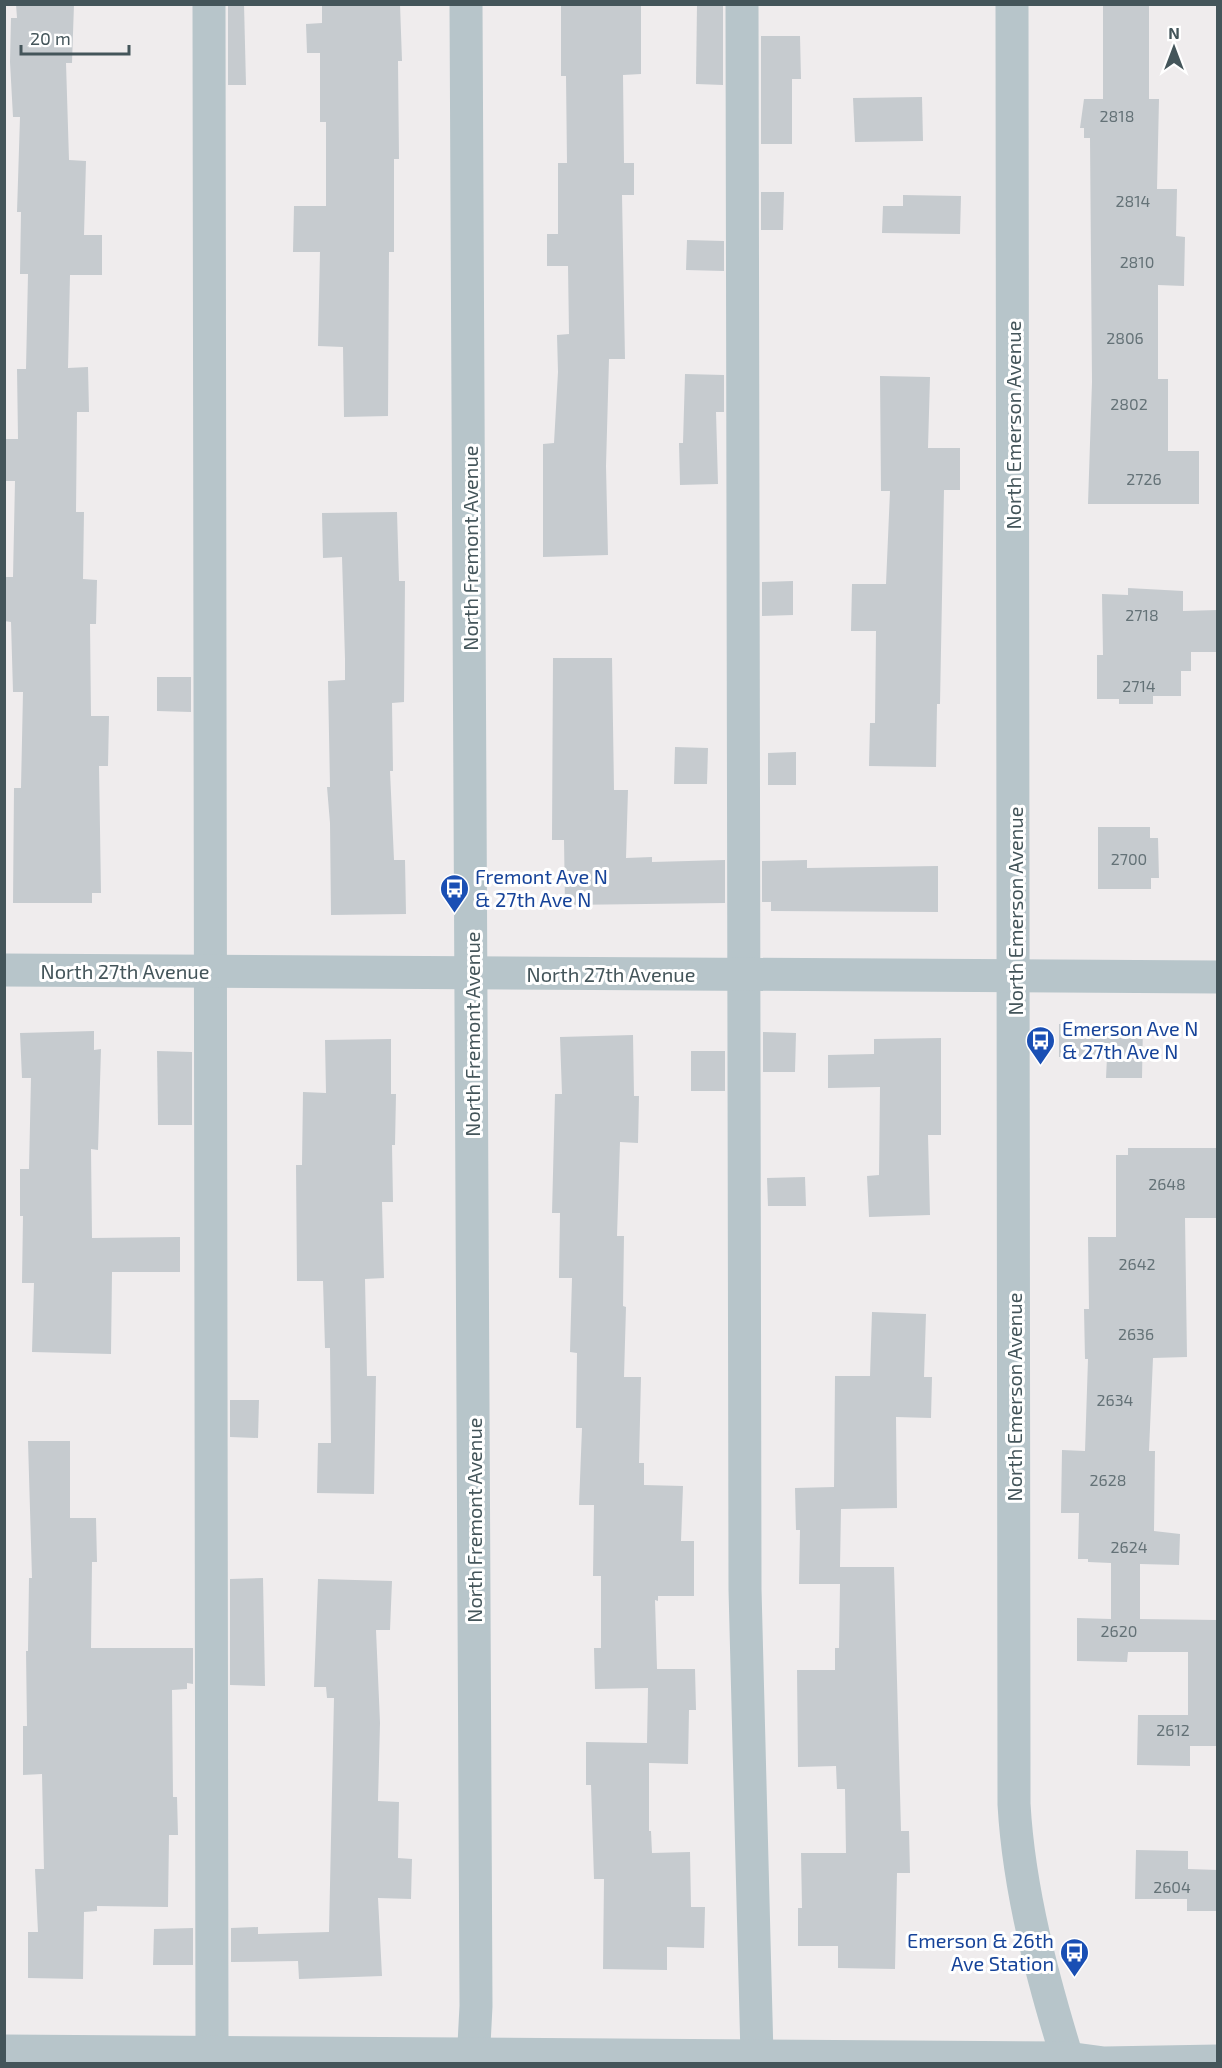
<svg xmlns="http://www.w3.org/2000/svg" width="1222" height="2068" viewBox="0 0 1222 2068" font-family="'Exo 2',sans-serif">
	<rect width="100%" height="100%" fill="#efeced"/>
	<g fill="#c6cbcf">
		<polygon points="16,4 74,4 72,63 66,63 69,160 86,161 84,235 102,235 102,275 70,275 68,368 88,367 89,412 77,412 76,512 84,512 83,579 97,580 96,624 90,624 91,716 109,716 108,766 99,766 101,893 92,893 92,903 13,903 14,788 21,788 23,692 13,692 11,622 4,621 4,577 13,577 15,481 5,481 6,439 18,439 17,369 26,369 28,274 20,274 21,212 17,212 20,117 13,117 10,62 11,18 17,18"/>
		<polygon points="228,4 244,4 246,85 228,85"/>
		<polygon points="322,4 400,4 402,61 398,61 399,159 394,159 394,252 389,252 388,416 344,417 343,347 318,346 320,252 293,252 294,206 326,206 326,122 320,122 320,53 307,53 306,24 322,23"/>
		<polygon points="561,4 641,4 641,74 623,75 624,163 634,163 634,195 622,195 625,359 609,359 606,466 608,555 543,557 543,444 554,443 558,372 557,335 569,334 568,266 547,266 547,234 558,234 558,163 567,163 566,76 561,76"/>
		<polygon points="697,4 723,4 723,85 696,84"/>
		<polygon points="1103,4 1149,4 1149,99 1159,99 1157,189 1177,189 1176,236 1185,237 1184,286 1158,285 1158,379 1168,379 1168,451 1199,451 1199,504 1088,504 1092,382 1090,138 1084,138 1084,128 1080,128 1084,99 1103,99"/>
		<polygon points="761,36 800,36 801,79 792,79 792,144 761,144"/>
		<polygon points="922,97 923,141 855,142 853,98"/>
		<polygon points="761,192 784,192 783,230 761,230"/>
		<polygon points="903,195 961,196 960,234 882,233 883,206 903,206"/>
		<polygon points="687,240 724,241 724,271 686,270"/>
		<polygon points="685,374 724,375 724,412 716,412 718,484 680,485 679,443 683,443"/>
		<polygon points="880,376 930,377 928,448 960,448 960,490 944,490 940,704 937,704 936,767 869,766 870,723 875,723 876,631 851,631 852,584 886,584 890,491 881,491"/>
		<polygon points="397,512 399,581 405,581 404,702 392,703 393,771 390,771 394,860 405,860 406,914 331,915 330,823 327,787 330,787 328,681 345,680 345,659 342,557 323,558 322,513"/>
		<polygon points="793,581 793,615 762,616 762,582"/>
		<polygon points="1128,588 1183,591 1183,611 1218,610 1218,652 1191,652 1191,671 1181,671 1181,696 1153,696 1153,704 1119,704 1119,699 1097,699 1097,655 1103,655 1102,594 1128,595"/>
		<polygon points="553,658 612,658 614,790 628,790 626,858 652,857 652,862 725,860 725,903 565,905 564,840 552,840"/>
		<polygon points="157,677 191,677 191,712 157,711"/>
		<polygon points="675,747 708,748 707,784 674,784"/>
		<polygon points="796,752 796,785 768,785 768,753"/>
		<polygon points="1098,827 1150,827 1150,838 1158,838 1159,878 1151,878 1151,889 1098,889"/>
		<polygon points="807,860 807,868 938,866 938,912 771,911 771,902 762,902 762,861"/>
		<polygon points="1059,1024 1143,1025 1142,1078 1106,1078 1107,1057 1059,1057"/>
		<polygon points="94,1031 94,1050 101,1049 98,1150 91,1149 92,1238 180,1237 180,1272 112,1272 111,1354 32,1352 34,1283 22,1283 23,1216 20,1216 20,1169 29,1169 31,1078 22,1078 20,1033"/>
		<polygon points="763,1032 796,1033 795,1072 763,1072"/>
		<polygon points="633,1035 634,1096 639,1096 638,1143 620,1142 617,1236 624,1236 623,1306 626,1307 624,1377 641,1377 639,1463 644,1463 644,1485 683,1486 681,1541 694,1541 694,1596 658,1596 658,1601 655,1600 657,1669 695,1669 696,1710 689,1710 688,1764 649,1763 649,1831 651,1831 652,1853 690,1852 691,1907 705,1907 704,1948 667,1947 667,1970 603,1969 604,1879 594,1879 591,1785 586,1785 586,1742 647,1743 648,1688 595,1689 594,1648 601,1648 601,1576 593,1576 594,1505 579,1505 582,1428 576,1428 577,1353 570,1352 572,1278 559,1278 560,1213 552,1213 555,1094 562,1094 560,1037"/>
		<polygon points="941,1038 941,1135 928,1135 930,1215 869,1217 867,1176 879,1175 880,1087 828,1088 828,1055 874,1054 874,1039"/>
		<polygon points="391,1039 391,1094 396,1094 395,1145 392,1145 393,1202 382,1202 384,1278 365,1279 367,1376 376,1376 374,1494 317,1493 318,1443 331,1443 330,1348 325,1348 323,1281 297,1281 296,1165 302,1165 303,1092 326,1093 325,1040"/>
		<polygon points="157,1051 192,1052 192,1125 158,1125"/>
		<rect x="691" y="1051" width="34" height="40"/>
		<polygon points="1128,1148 1218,1148 1218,1218 1185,1218 1187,1357 1153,1358 1149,1451 1155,1451 1154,1531 1180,1534 1179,1565 1140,1564 1140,1619 1218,1620 1218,1746 1190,1746 1190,1766 1137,1765 1138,1715 1188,1715 1188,1652 1128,1652 1127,1662 1077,1661 1077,1618 1111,1619 1111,1563 1088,1562 1088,1559 1078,1559 1079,1513 1061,1513 1062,1450 1085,1451 1088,1359 1085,1359 1084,1309 1089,1309 1088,1237 1116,1237 1116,1155 1128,1155"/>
		<polygon points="805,1177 806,1206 768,1206 767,1178"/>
		<polygon points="872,1312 926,1314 924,1377 932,1377 931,1418 896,1417 897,1508 841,1509 840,1567 894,1567 901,1831 909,1831 910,1873 897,1873 895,1969 838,1968 838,1946 798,1946 798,1908 802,1908 801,1853 846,1853 845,1789 837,1789 836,1766 798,1767 797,1670 835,1670 835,1648 839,1648 840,1584 799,1584 800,1530 796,1530 795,1488 834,1487 835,1376 870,1376"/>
		<polygon points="230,1400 259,1400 258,1438 230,1437"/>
		<polygon points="28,1441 70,1441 70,1518 96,1518 97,1562 92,1562 91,1648 193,1648 193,1684 187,1683 187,1689 172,1690 173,1797 177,1797 178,1835 169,1835 168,1907 97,1906 97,1911 84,1912 83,1979 28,1978 28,1932 38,1932 35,1869 44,1869 42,1774 23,1775 23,1726 27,1726 26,1651 28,1651 29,1578 32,1578"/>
		<polygon points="263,1578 265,1686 230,1685 230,1579"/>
		<polygon points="318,1579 392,1581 390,1630 376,1630 380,1723 378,1801 399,1802 398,1858 412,1859 411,1899 378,1898 382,1976 299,1979 298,1961 231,1962 231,1928 258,1927 258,1934 329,1932 334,1698 327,1698 326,1687 314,1687"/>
		<polygon points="1136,1850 1188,1851 1188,1869 1218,1870 1218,1911 1187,1911 1187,1899 1135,1899"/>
		<polygon points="193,1928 193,1965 153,1965 154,1929"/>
	</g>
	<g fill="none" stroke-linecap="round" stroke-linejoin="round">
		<g stroke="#b7c5ca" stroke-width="33">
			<polyline points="209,4 212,2053"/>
			<polyline points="466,4 476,2006 473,2064"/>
			<polyline points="742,4 745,1589 757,2056"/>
			<path d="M1012,4l2,1800c5,88 29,176 55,260"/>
			<polyline points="4,970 1218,977"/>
			<polyline points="4,2051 1067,2058 1104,2063 1218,2061"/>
		</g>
	</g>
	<defs>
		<symbol id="bus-pin" viewBox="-11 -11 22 30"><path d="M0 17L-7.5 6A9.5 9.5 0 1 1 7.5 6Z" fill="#1a4fb4" stroke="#fff"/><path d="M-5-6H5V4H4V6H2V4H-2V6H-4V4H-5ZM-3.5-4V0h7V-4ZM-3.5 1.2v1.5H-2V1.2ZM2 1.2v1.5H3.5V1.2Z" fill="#fff"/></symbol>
	</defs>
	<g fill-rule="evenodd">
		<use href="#bus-pin" x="438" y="872" width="33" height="45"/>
		<use href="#bus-pin" x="1024" y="1024" width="33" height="45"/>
		<use href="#bus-pin" x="1058" y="1936" width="33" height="45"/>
	</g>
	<g text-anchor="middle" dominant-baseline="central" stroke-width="6" stroke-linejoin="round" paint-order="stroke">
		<g font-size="16" fill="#647277">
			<text x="1117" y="115">2818</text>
			<text x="1133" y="200">2814</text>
			<text x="1137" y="261">2810</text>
			<text x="1125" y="337">2806</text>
			<text x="1129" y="403">2802</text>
			<text x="1144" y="478">2726</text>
			<text x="1142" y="614">2718</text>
			<text x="1139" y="685">2714</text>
			<text x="1129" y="858">2700</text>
			<text x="1167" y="1183">2648</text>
			<text x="1137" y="1263">2642</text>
			<text x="1136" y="1333">2636</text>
			<text x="1115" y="1399">2634</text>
			<text x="1108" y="1479">2628</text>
			<text x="1129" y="1546">2624</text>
			<text x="1119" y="1630">2620</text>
			<text x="1173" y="1729">2612</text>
			<text x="1172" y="1886">2604</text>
		</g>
		<g font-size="20" fill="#44555a" stroke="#fff">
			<text transform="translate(1013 425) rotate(-90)">North Emerson Avenue</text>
			<text transform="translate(470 548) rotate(-90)">North Fremont Avenue</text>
			<text transform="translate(1015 911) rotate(-90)">North Emerson Avenue</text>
			<text x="125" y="971">North 27th Avenue</text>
			<text x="611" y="974">North 27th Avenue</text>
			<text transform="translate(472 1034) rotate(-90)">North Fremont Avenue</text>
			<text transform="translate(1014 1397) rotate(-90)">North Emerson Avenue</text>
			<text transform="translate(474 1520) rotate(-90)">North Fremont Avenue</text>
		</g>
		<g font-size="20" fill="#164399" stroke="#fff" text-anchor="start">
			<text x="475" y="876">Fremont Ave N<tspan x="475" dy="23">&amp; 27th Ave N</tspan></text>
			<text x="1062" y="1028">Emerson Ave N<tspan x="1062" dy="23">&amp; 27th Ave N</tspan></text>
			<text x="1054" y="1940" text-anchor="end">Emerson &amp; 26th<tspan x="1054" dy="23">Ave Station</tspan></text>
		</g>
	</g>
	<rect width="1222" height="2068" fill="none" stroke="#44555a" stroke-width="12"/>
	<g transform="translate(1174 48)" stroke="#ffffff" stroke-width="4.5" paint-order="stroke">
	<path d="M0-4.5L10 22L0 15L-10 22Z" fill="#44555a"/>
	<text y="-9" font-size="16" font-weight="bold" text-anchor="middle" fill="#44555a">N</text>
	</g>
	<path d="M21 45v9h108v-9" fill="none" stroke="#44555a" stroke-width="3"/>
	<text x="30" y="45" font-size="18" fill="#44555a" stroke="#ffffff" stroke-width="4.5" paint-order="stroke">20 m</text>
</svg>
